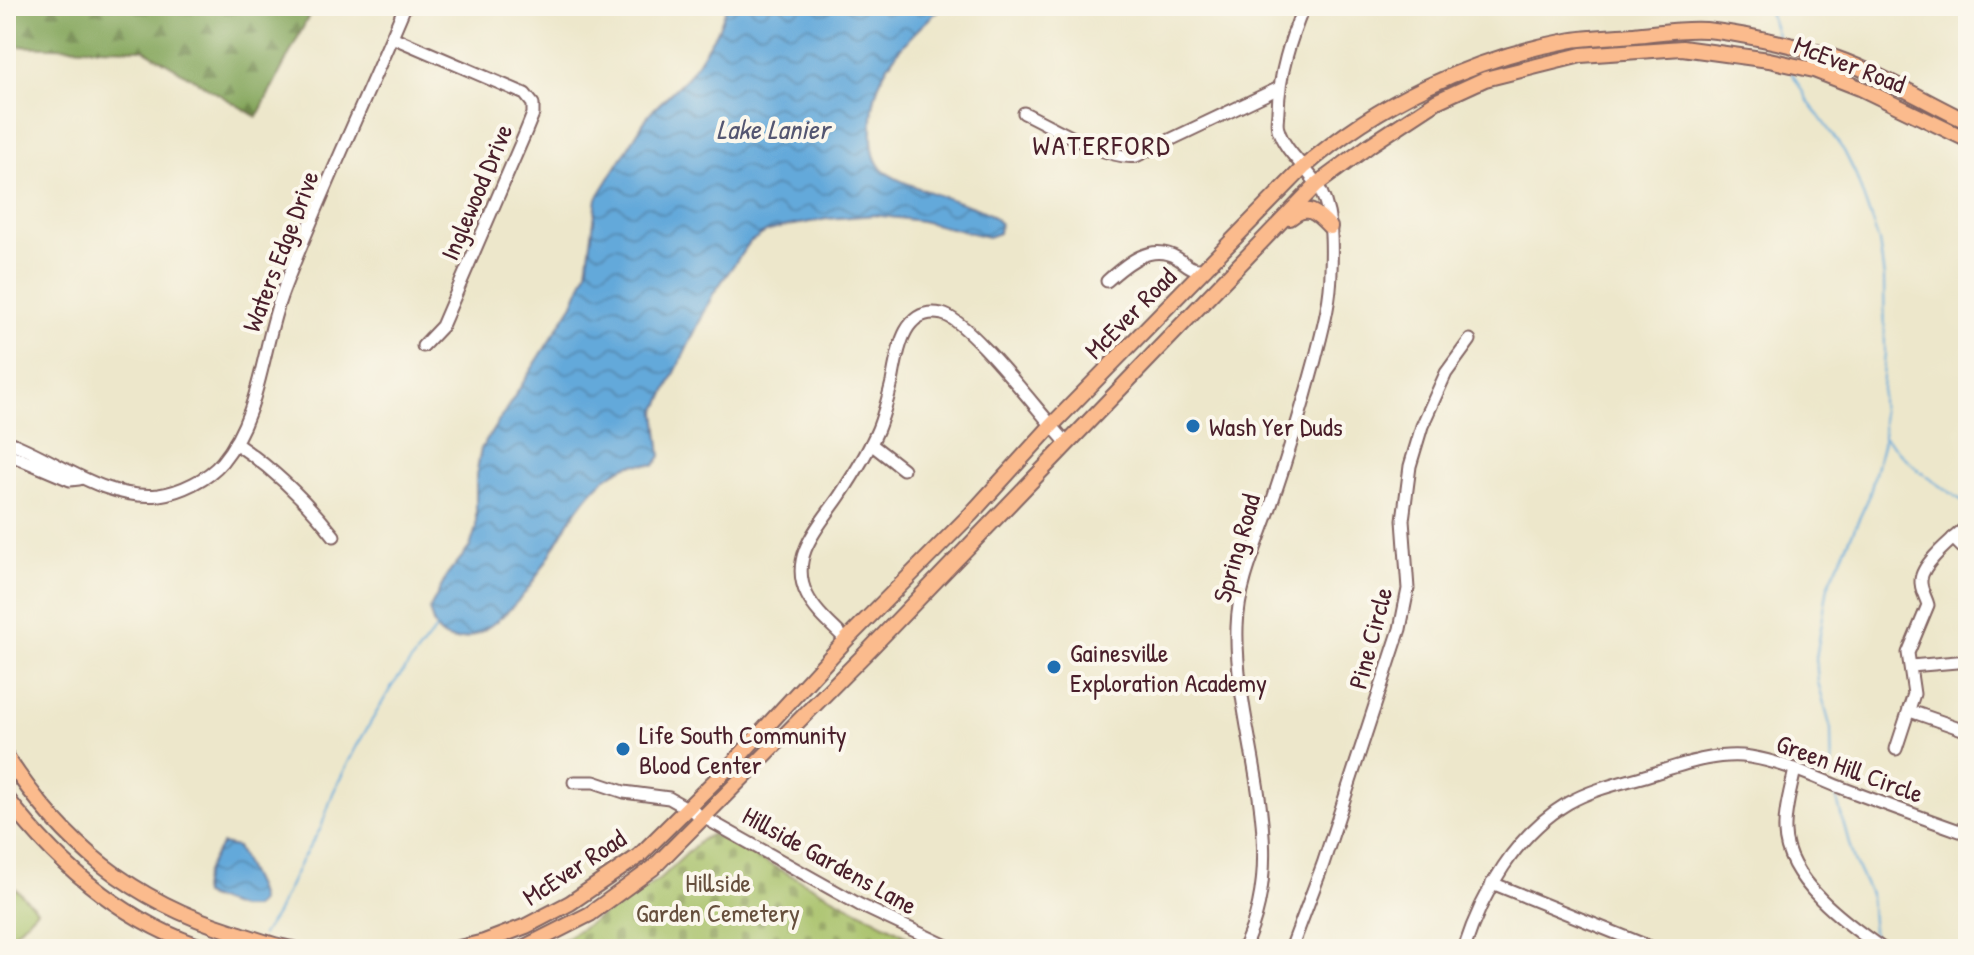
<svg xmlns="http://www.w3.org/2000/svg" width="1974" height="955" viewBox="0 0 1974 955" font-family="'Patrick Hand',sans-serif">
	<defs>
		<pattern id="forest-firs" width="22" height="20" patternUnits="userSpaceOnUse" patternTransform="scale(2)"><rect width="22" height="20" fill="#84a65b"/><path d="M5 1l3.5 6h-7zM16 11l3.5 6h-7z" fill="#6e874b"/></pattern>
		<pattern id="cemetery-stones" width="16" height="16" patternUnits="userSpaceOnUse" patternTransform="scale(2)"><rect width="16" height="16" fill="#a6c066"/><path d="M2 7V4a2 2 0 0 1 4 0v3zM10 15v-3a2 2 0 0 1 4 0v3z" fill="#899b54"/></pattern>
		<pattern id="water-waves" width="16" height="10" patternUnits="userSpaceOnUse" patternTransform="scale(2)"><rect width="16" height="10" fill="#64a9da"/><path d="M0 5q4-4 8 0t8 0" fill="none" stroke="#5489b1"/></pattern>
	</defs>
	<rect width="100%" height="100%" fill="#fbf7ec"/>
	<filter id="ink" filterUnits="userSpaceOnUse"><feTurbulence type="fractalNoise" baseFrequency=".0125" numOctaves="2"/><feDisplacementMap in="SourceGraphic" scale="16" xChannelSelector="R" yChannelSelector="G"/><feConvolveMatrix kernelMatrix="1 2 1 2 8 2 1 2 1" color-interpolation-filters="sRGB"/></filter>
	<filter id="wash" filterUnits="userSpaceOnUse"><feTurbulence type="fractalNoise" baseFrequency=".006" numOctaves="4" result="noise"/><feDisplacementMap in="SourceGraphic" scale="32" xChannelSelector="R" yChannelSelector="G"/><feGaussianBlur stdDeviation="1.8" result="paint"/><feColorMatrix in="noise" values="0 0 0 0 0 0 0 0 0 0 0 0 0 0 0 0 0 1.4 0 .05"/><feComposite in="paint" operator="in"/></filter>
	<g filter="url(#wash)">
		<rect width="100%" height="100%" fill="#ede7cb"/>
		<polygon fill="#a6c066" stroke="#787048" stroke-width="2" points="6,879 37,910 6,942"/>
		<polygon fill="url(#forest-firs)" stroke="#676243" stroke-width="2" points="6,6 314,6 257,117 143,49 6,46"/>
		<polygon fill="url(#cemetery-stones)" stroke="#787048" stroke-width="2" points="712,834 919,942 917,949 548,949 660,879 701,840"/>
		<g fill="url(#water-waves)" stroke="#576482" stroke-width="2">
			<path d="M727,6h216c-36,33 -70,62 -71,115 0,15 -2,34 9,47 10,13 66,30 84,36 15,6 25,7 35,20l-1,9 -11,4 -67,-16 -47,-6 -47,4 -44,8 -17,5 -16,10 -37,52 -57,118 5,44 -6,9c-7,0 -17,-2 -24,0 -11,2 -29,15 -36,23 -28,29 -43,69 -67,101 -16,21 -70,75 -93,38 -3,-5 -4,-12 -6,-17l19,-36 22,-27 6,-19v-53l5,-26 92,-145 14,-33 10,-73 52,-84 38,-37 10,-14 22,-35z"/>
			<path d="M222,844l15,3 20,42 3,12 -6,7h-15l-36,-13c-4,-15 10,-39 19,-51z"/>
		</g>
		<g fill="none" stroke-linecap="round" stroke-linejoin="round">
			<g stroke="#64a9da" stroke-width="2">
				<polyline points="1767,6 1777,35"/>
				<polyline points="1791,71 1808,101 1844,151 1855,173 1879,242 1884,278 1885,352 1881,401 1884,437 1869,497 1828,586 1816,658 1818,682 1831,729 1832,779"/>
				<polyline points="1885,438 1918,470 1968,505"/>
				<polyline points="1834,789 1854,861 1870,894 1873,936"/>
				<polyline points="262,935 276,914 302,859 321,828 333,793 355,749 392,686 436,629"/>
			</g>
		</g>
	</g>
	<g filter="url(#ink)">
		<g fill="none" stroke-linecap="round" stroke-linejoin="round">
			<defs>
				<g id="minor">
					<polyline points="392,37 525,94 533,104 533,114 524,136 442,326 423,346"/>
					<path d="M1024,113c28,13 84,48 112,43l143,-68"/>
					<path d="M1107,281c19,-17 44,-39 70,-23 13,8 12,12 29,11"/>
					<path d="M6,441c49,17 97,60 153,54 21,-3 49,-16 63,-33 39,-47 40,-116 61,-171 37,-96 82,-190 122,-285"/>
					<path d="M235,443c39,26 70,56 99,93"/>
					<polyline points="871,444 903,469"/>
					<polyline points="6,453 70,480 79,479"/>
					<polyline points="1953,538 1968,553"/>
					<path d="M846,640c-13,-14 -30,-27 -39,-45 -19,-38 12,-69 32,-98 14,-21 29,-44 39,-68 6,-15 10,-31 14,-47 5,-26 10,-77 50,-68 27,5 101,104 125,129"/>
					<polyline points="1911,666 1968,661"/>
					<polyline points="1909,708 1913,712 1968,731"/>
					<path d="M1896,749l18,-55 -6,-41 20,-48c-2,-8 -8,-16 -7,-25 1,-17 33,-42 46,-54"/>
					<path d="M1795,769c-4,20 -11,42 -10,63 1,48 62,92 98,117"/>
					<polyline points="574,782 594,782 624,792 669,798 860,905 953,949"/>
					<polyline points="1492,883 1655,949"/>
					<path d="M1243,949c51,-102 -9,-215 -6,-322 1,-42 20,-82 34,-122 16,-47 31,-96 44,-145 7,-28 16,-59 16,-89 1,-28 2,-63 -15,-88 -11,-17 -32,-33 -38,-54 -2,-5 0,-13 0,-18 1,-37 12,-71 26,-105"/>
					<polyline points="1291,949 1323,864 1400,629 1408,589 1403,520 1410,466 1422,426 1446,373 1470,340"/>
					<path d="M1464,949c18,-56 52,-115 104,-146 26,-15 58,-21 87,-30 29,-9 63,-21 95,-16 32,5 62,19 92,31 42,16 84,31 126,46"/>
				</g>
				<g id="major">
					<path d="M1290,218c17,-15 27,-5 40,9"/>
					<path d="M6,756c57,88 126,145 228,176 19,6 38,14 59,17"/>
					<path d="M6,797c52,68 119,126 202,152"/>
					<path d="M455,949l29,-7 42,-16 44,-23 69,-47 96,-95 111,-121 125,-126 80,-88 252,-258c74,-65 167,-109 264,-127 22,-4 45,-4 67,-6 23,-2 49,-7 72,-5 32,3 83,14 114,23 51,15 100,46 148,69"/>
					<polyline points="521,949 590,914 653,868 871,648 1317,184 1370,145 1437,101 1485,79 1581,55 1682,48 1769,60 1814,70 1860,88 1968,140"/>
				</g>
			</defs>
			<use href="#minor" stroke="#836563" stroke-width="15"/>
			<use href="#major" stroke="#836563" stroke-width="18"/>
			<use href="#minor" stroke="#fff" stroke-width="11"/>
			<use href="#major" stroke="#fbbb8d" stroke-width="14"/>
		</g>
	</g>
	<g fill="#1f6fb2" stroke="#fbf7ec" stroke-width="3">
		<circle cx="1193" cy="426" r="8"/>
		<circle cx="1054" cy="667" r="8"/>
		<circle cx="623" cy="749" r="8"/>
	</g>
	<g text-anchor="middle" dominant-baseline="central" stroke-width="8" stroke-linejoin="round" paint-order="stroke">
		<g font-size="26" fill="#4a1f2b" stroke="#fbf7ec">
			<text transform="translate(1850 64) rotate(21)">McEver Road</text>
			<text transform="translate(476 192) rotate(-67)">Inglewood Drive</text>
			<text transform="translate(280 251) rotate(-69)">Waters Edge Drive</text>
			<text transform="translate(1130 313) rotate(-45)">McEver Road</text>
			<text transform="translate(1236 548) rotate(-74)">Spring Road</text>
			<text transform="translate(1370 638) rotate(-75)">Pine Circle</text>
			<text transform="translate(1850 768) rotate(20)">Green Hill Circle</text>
			<text transform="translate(830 860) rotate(29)">Hillside Gardens Lane</text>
			<text transform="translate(574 867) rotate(-33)">McEver Road</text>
		</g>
		<g font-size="26" fill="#4a1f2b" stroke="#fbf7ec" text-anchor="start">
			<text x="1209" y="426">Wash Yer Duds</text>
			<text x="1070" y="652">Gainesville<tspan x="1070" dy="30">Exploration Academy</tspan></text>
			<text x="639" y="734">Life South Community<tspan x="639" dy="30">Blood Center</tspan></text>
		</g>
		<g font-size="26" fill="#664f3d" stroke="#fbf7ec">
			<text x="718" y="882">Hillside<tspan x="718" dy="30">Garden Cemetery</tspan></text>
		</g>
		<g font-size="28" font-style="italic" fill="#545671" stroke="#fbf7ec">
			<text x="773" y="129">Lake Lanier</text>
		</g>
		<g font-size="28" letter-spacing="2" fill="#4a1f2b" stroke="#fbf7ec">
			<text x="1102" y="145">WATERFORD</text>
		</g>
	</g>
	<rect width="1974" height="955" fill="none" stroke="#fbf7ec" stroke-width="32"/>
</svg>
